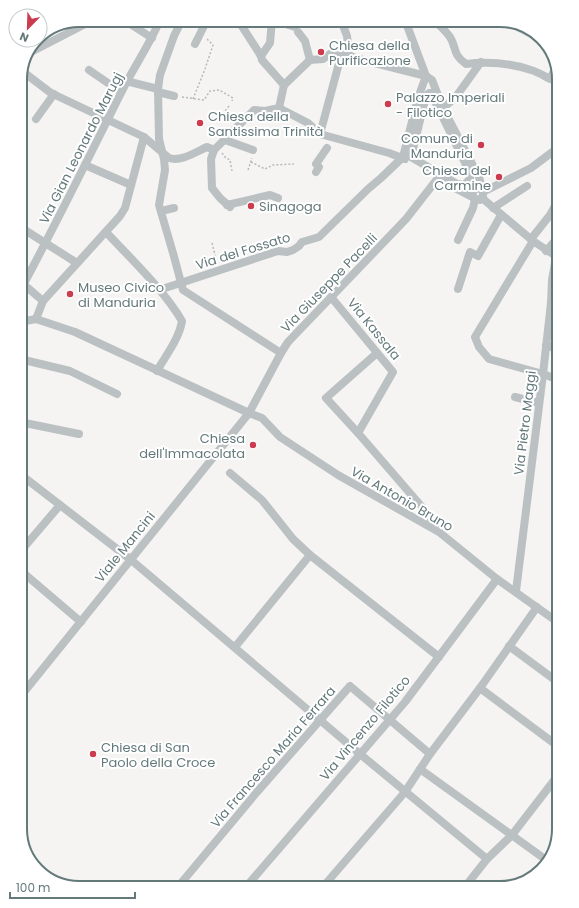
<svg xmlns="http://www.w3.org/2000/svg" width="579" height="908" viewBox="0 0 579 908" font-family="Poppins,sans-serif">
	<rect width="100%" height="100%" fill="#f5f4f2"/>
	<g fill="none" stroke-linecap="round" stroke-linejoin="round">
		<g stroke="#b5baba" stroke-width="1.5" stroke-dasharray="2 2" stroke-linecap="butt">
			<polyline points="182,97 204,100 210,91 219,90 233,98 232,101"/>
			<polyline points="193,99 205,69 213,45 207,39"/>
			<polyline points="229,106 223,114 232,120"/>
			<polyline points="222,153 225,157 230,160 232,171"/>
			<polyline points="251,162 265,169 273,165 294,164"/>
			<polyline points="248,170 252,158"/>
			<polyline points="212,243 217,263"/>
		</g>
		<g stroke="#bbc1c2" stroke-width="8">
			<polyline points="124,20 152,38"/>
			<polyline points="182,20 174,36 160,75 158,89 159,139 164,159 165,170 159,205 173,253 183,290 281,353"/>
			<polyline points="238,20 261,56 262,60 284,85"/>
			<polyline points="272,20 295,27"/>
			<polyline points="405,20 426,76"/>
			<path d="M434,20c5,5 12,11 16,17 7,11 2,17 16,27 22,-3 44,-1 65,6 7,2 13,6 19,9l6,-12"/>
			<polyline points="508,22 539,38"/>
			<polyline points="298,32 305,41 310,60"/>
			<polyline points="195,44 207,20"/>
			<polyline points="31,52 93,20"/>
			<polyline points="261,56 270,43 272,20"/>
			<polyline points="89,70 121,92"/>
			<path d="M22,71l29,22 93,44 25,21c12,4 27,-6 38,-11l7,3"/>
			<polyline points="126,81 158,89"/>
			<polyline points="284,85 310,60 323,59 334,51 342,52 355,58 426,76 432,80 443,108 479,177 483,192 483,197 480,200 474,198 472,195 474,190 477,188 482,190"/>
			<polyline points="158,92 174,96"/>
			<polygon points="429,93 431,93 470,173 470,179 464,185 457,184 411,157 426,96"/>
			<polyline points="279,108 308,123 320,134"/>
			<polyline points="443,108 455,98 481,62"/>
			<polyline points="36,119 54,94"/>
			<polyline points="320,134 389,153 405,159"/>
			<polyline points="320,134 342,52 348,44 347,36 341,20"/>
			<polyline points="225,140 253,150"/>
			<polyline points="403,157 418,98 426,76"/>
			<polyline points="85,165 131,185"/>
			<polyline points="316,172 319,167 316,164 327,148"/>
			<polyline points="449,185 474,198"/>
			<polyline points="483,192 531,168 559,147"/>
			<polyline points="482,198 533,241 559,258"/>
			<polyline points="227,205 270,195 278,198"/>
			<polyline points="230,207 220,198 212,188 211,159 214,150 254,110 265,111 279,108 284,85"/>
			<polyline points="493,208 527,186"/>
			<polyline points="161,211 174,208"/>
			<polyline points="20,227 77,263"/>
			<path d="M106,232c25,27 58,58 76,89 -3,18 -16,34 -25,50"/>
			<polyline points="531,239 550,215 559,198"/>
			<polyline points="458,240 473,208 475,199"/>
			<polyline points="533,241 475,337 479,347 489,359 543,374 559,380"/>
			<polyline points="546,251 559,236"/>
			<polyline points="21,282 43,301"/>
			<polyline points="458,289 470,252 478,256 501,215"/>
			<polyline points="159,290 278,251 287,252 293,250 299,246 302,242 319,237 368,189 381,178 403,157"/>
			<path d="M20,291c35,-65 68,-132 101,-198 12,-25 28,-47 39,-73"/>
			<polyline points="331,297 393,372 358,433 428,514 438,531"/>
			<polyline points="551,303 559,310"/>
			<polyline points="36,319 75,332 249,413 262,418 280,437 338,475 439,532 497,579 559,623"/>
			<polyline points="36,319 43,301 120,216 125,208 144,137"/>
			<polyline points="20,322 36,319"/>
			<polyline points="546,345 559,350"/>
			<polyline points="20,359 70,371 117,394"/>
			<polyline points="515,397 539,403"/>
			<polyline points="20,422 79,434"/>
			<polyline points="358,433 326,398 377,353"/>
			<polyline points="230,473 262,500 293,539 310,555 439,657"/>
			<polyline points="25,478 130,559 360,754 487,859"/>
			<polyline points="20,552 60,505"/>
			<polyline points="20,570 81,622"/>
			<polyline points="516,591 543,374 551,303 552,280 556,257"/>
			<polyline points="509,646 559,683"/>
			<polyline points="235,647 310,555"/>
			<polyline points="480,688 559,747"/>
			<polyline points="20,697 249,413 281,353 288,342 406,219 438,178"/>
			<polyline points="420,769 549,862"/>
			<polyline points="177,888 257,792 350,686 430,754"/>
			<polyline points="245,888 405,702 497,579"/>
			<polyline points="322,888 405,792 430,754 480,688 537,607"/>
			<polyline points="464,888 487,859 512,835 559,774"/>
		</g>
	</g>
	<g fill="#cb3c4f" stroke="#fff" stroke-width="1.5">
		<circle cx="321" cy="52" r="4"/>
		<circle cx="388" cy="104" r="4"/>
		<circle cx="200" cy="123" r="4"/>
		<circle cx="481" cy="145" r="4"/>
		<circle cx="499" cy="177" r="4"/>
		<circle cx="251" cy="206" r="4"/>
		<circle cx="70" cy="294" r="4"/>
		<circle cx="253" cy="445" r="4"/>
		<circle cx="93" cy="754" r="4"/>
	</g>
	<g text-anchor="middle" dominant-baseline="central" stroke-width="4" stroke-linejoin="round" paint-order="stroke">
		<g font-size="13" fill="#64797a" stroke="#fff" text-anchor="start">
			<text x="329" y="45">Chiesa della<tspan x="329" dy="15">Purificazione</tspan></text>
			<text x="396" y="97">Palazzo Imperiali<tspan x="396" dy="15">- Filotico</tspan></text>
			<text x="208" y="116">Chiesa della<tspan x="208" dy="15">Santissima Trinità</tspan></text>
			<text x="473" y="138" text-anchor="end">Comune di<tspan x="473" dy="15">Manduria</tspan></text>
			<text x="491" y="170" text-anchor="end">Chiesa del<tspan x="491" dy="15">Carmine</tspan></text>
			<text x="259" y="206">Sinagoga</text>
			<text x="78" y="287">Museo Civico<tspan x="78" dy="15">di Manduria</tspan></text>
			<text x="245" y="438" text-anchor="end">Chiesa<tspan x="245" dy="15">dell'Immacolata</tspan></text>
			<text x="101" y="747">Chiesa di San<tspan x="101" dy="15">Paolo della Croce</tspan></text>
		</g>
		<g font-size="13" fill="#64797a" stroke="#fff">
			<text transform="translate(81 148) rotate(-63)">Via Gian Leonardo Marugj</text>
			<text transform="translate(243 251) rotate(-17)">Via del Fossato</text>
			<text transform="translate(329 283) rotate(-46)">Via Giuseppe Pacelli</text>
			<text transform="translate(374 329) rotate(51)">Via Kassala</text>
			<text transform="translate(525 423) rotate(-83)">Via Pietro Maggi</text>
			<text transform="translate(402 499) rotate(30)">Via Antonio Bruno</text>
			<text transform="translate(125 547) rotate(-51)">Viale Mancini</text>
			<text transform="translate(365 728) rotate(-50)">Via Vincenzo Filotico</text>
			<text transform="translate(273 757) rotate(-49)">Via Francesco Maria Ferrara</text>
		</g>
	</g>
	<path d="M0 0H579V908H0ZM79 27H500A52 52 0 0 1 552 79V829A52 52 0 0 1 500 881H79A52 52 0 0 1 27 829V79A52 52 0 0 1 79 27Z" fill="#fff" fill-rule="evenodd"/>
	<path fill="none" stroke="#64797a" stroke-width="2" d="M79 27H500A52 52 0 0 1 552 79V829A52 52 0 0 1 500 881H79A52 52 0 0 1 27 829V79A52 52 0 0 1 79 27Z"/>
	<g transform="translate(28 28) rotate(203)"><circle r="19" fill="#ffffff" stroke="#c1c9ca"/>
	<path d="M0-3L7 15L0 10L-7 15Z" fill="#cb3c4f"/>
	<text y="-6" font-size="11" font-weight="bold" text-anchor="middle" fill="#64797a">N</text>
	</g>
	<path d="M10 892v6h125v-6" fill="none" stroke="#64797a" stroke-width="2"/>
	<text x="16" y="892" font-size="12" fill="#64797a" stroke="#ffffff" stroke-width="3" paint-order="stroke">100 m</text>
</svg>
